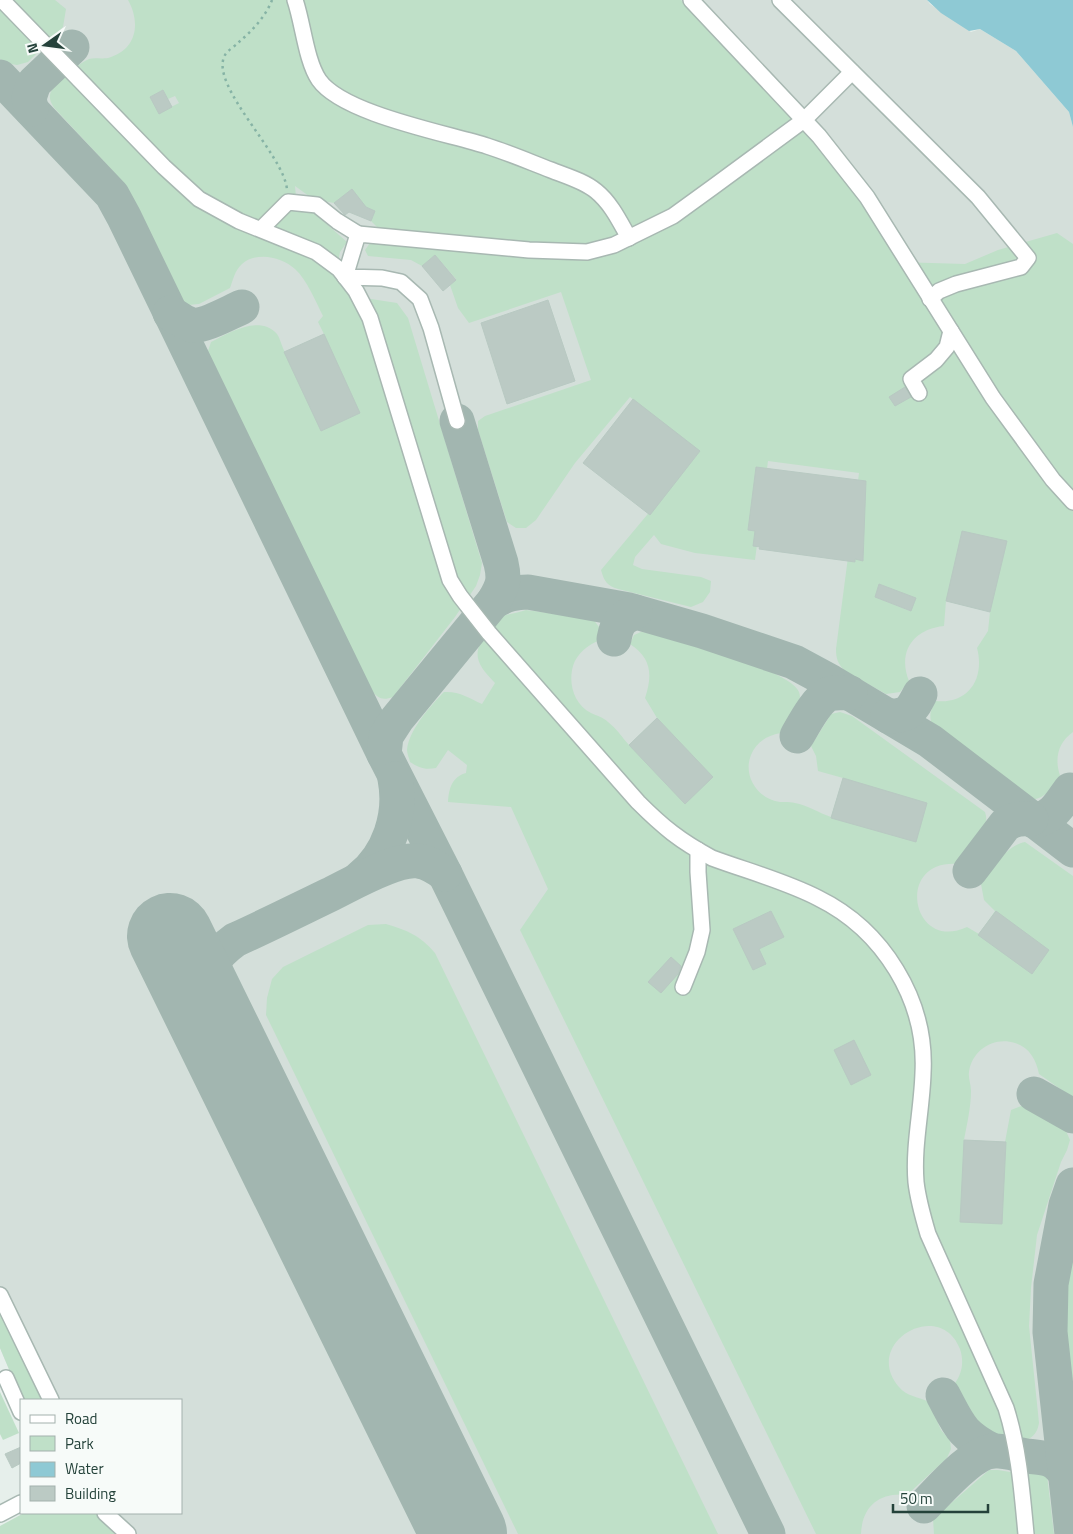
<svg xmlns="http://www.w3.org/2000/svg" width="1073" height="1534" viewBox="0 0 1073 1534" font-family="'Titillium Web',sans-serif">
	<rect width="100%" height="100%" fill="#e6efeb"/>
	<polygon fill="#d4dfda" points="0,0 927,0 930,4 971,32 980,29 1016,51 1069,112 1073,127 1073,1534 81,1534 71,1513 181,1513 181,1400 22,1400 0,1348"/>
	<g fill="#bfe0c8" fill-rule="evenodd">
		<polygon points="0,0 55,0 66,9 63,27 28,62 17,65 6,63 0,59"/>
		<path d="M128,0h553l100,104 48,56 47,62 22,40 67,2 33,-14 59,-17 16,11v488c-16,11 -19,29 -12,46 -9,10 -20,26 -35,20l-94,-73c-3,-10 -2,-14 4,-24 33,3 49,-23 41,-53l11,-17 2,-19 -44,-11 -2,25c-30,3 -47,25 -35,55l-9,11 -14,2 -41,-23c-7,-7 -9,-12 -9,-22l23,-176 -91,-12 -13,99 -60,-7 -34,-9 -7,-9 -19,22 -2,8 9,4 59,8 10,4 -1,11 -7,10 -12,5 -73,-18c-11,-3 -14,-8 -17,-19l97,-116 -68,-57 -55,66 -39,57 -10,8h-10l-9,-6 -29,-92v-9l7,-5 106,-36 -30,-88 -92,31 -11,-15 -8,-23 6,-6 -21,-24 -13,11 -11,-6 -43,-4 -3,-6 5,-7 22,-1 -21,-21 4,-10 -16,-6 3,-3 -10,-13 -18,14 -21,-4 -18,-13 1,11 51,45 -7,10 -5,27 36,20 26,4 11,15 74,245 -2,12 -4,11 -21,31 -62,80c-11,4 -15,1 -22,-7l-160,-326 -3,-13 3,-9c17,-9 49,-28 66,-8 3,4 5,13 8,18l39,-18 -6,-12 5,-6c-7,-14 -16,-36 -28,-47 -13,-12 -38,-18 -53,-5 -7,6 -9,16 -12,24l-31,16 -11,1 -9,-7 -49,-103 -17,-24 -55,-59c-4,-4 -9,-10 -8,-17 1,-10 29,-32 39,-36 6,-2 15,1 22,-2 27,-9 29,-36 17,-57zM163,90l5,9 7,-3 4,7 -20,10 -9,-16zM879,584l36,14 -5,13 -35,-14z"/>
		<path d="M526,610l67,9 6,8 1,13c-12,5 -23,13 -27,26 -5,18 1,38 18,47 6,3 12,4 17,9 8,6 14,15 21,23l28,-27 -12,-20c8,-24 6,-40 -15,-54l4,-9 7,-3 14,1c26,8 136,37 144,59 5,13 -12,30 -18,41 -13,2 -25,9 -30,22 -8,19 5,41 24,46 7,2 13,0 20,2 12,2 24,10 36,14l12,-39 -25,-7 -2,-15 -5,-10 20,-32 9,-2 12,4 133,96c7,19 -16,39 -28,52 -63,-4 -45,89 10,63l12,7 16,-23 -11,-11 -3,-16c12,-15 24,-38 44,-42l48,34v222l-34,-24c-3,-14 -9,-26 -24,-31 -21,-7 -43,7 -46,29 -1,6 2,12 2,19 0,16 -4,33 -7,49l41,2 6,-32 13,-5 42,26 4,9 -3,10 -6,12 -24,73 -6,53 -2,38 10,97c-2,11 -6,14 -16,19l-28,-7 -27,-20 -17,-27c10,-11 14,-24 9,-39 -20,-52 -99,-6 -61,38 7,9 20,10 30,15l12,28 9,10 1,9 -4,9 -40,37c-27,-3 -45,11 -46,39h-45l-296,-604 28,-41 -37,-82 -63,-5c1,-14 4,-25 18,-29l1,-8 -19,-15 -12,18c-11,2 -17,0 -26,-6 -1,-4 -3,-9 -3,-12 1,-19 24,-45 37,-58 15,-1 25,6 38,12l13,-21c-17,-18 -25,-28 -8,-51 3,-4 7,-12 12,-15 8,-3 19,-4 27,-7z"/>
		<path d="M386,924c23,7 33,11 49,29l283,581h-200l-252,-519 1,-17 5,-19 11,-12 85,-42z"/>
		<path d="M1073,1244v158c-6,-53 -11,-105 0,-158z"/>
		<polygon points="0,1310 44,1400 22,1400 0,1348"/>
		<polygon points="0,1392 19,1433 3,1440 0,1434"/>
		<polygon points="989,1470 998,1470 1010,1472 1047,1475 1054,1534 934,1534 933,1519"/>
		<polygon points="24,1513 98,1513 119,1534 0,1534 0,1526"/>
	</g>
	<polygon fill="#8ec9d4" points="927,0 1073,0 1073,127 1069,112 1016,51 980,29 969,31 941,13"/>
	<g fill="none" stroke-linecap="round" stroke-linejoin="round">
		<g stroke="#a2b6b0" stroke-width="35">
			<polyline points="0,77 112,195 124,217 384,754 445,874 768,1534"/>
			<polyline points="31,109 29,98 34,83 72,47"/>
			<path d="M170,313c7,4 14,10 22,12 12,2 38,-13 50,-18"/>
			<path d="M494,601c12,-6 20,-9 34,-9l101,18 73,21 92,31 37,20 99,59 143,109"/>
			<path d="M614,639c3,-16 6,-20 21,-27"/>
			<path d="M888,716c21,0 23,-5 32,-22"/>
			<path d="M797,736c7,-12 20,-37 32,-42 7,-2 14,-1 21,-1"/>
			<path d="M384,754l2,-18 11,-17 97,-118c9,-15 11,-21 7,-38l-44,-142"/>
			<path d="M1034,821c20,-4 25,-16 36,-31"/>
			<path d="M970,871l35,-46c9,-6 16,-7 26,-6"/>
			<path d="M360,878c29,-23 42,-63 35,-99"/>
			<path d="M201,999c6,-29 9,-41 34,-59 31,-14 63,-30 94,-45 21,-10 66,-37 89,-34 11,1 19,7 27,13"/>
			<polyline points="1034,1094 1073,1116"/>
			<path d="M943,1395c16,30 18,40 50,56"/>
			<path d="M924,1506c16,-16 46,-52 68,-55 11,-1 23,3 34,5 20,2 27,1 40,18"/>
			<polyline points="1072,1534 1050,1332 1051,1284 1066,1205 1073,1185"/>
		</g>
		<polyline stroke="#a2b6b0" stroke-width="86" points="170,936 464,1534"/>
	</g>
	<g fill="#bbcac4" stroke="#b8c9c2">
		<polygon points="163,90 172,107 159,114 150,97"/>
		<polygon points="352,189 366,207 375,211 371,221 349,212 345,215 334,203"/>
		<polygon points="435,255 456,280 443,291 422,266"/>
		<polygon points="548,300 575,381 507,404 481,323"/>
		<polygon points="324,334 360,413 321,431 284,352"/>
		<polygon points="905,387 911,397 895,406 889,397"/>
		<polygon points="633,399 700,451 650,515 583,463"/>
		<polygon points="756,467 866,481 863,561 855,559 855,562 759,549 760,547 753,546 755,531 748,530"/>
		<polygon points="962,531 1007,541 990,612 946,601"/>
		<polygon points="879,584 916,598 911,611 875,597"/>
		<polygon points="657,718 713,777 685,804 629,745"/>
		<polygon points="843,778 927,803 916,842 831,818"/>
		<polygon points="771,911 784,937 759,949 766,964 753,970 733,929"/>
		<polygon points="996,911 1049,950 1032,974 978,935"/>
		<polygon points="671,957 681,966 678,974 661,993 648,982"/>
		<polygon points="854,1040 871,1075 851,1085 834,1050"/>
		<polygon points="964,1140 1006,1142 1002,1224 960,1222"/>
		<polygon points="21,1447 21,1463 12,1468 5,1454"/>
	</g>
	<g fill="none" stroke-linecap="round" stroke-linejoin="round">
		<defs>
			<g id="minor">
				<path d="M2,0l162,167 35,32 40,22 77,31 23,17 17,22 14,27 80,262 10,16 29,37 149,169c25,25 42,39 74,56 35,13 73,23 106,40 65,32 109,102 105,175 -1,36 -10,73 -7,109 2,18 7,35 12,52l78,174c13,41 16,84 20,126"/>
				<path d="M295,0c8,23 11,61 24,80 24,34 127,53 168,66 22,7 43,16 64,24 15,6 33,11 45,21 15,12 24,31 33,47"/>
				<polyline points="691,0 819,136 867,197 993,398 1053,480 1073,502"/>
				<polyline points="780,0 978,197 1028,258 1021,267 956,284 939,291 930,299"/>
				<polyline points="261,229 288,202 317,205 337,221 358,234"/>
				<polyline points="919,393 911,379 936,360 947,347 951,331"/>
				<polyline points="457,421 431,328 420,299 401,282 382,278 345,277 358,234 529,250 587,252 614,245 673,216 713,187 804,120 852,72"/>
				<polyline points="683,987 697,952 702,930 698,872 698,850"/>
				<polyline points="0,1295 51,1400"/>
				<polyline points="6,1378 21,1412"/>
				<polyline points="105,1513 128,1534"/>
				<polyline points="0,1514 21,1503"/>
			</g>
		</defs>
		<use href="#minor" stroke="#a8b8b2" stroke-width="18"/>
		<path stroke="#86b3a5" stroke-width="2.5" stroke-dasharray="2.5 4" stroke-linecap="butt" d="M272,0c-6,16 -20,31 -33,42 -4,4 -11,8 -14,13 -17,30 60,100 62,135"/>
		<use href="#minor" stroke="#fff" stroke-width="15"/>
	</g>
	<rect x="20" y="1399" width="162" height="115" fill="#f7fbf9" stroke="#a3b1ad"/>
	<rect x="30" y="1415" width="25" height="8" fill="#ffffff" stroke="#a3b1ad"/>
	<text x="65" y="1424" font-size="15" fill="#24423a">Road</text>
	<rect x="30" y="1436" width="25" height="15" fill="#bfe0c8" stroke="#a3b1ad"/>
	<text x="65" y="1449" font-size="15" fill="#24423a">Park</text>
	<rect x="30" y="1462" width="25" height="15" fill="#8ec9d4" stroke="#a3b1ad"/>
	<text x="65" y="1474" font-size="15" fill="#24423a">Water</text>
	<rect x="30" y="1486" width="25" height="15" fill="#bbcac4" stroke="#a3b1ad"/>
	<text x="65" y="1499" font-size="15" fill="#24423a">Building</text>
	<g transform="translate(45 45) rotate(256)" stroke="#f7fbf9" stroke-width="4" paint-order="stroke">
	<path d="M0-4L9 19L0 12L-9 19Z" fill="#24423a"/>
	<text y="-8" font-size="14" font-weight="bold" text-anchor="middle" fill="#24423a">N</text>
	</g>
	<path d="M893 1504v8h95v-8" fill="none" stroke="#24423a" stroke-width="2.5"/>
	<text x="900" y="1504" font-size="15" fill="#24423a" stroke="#f7fbf9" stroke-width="4" paint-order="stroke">50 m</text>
</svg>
